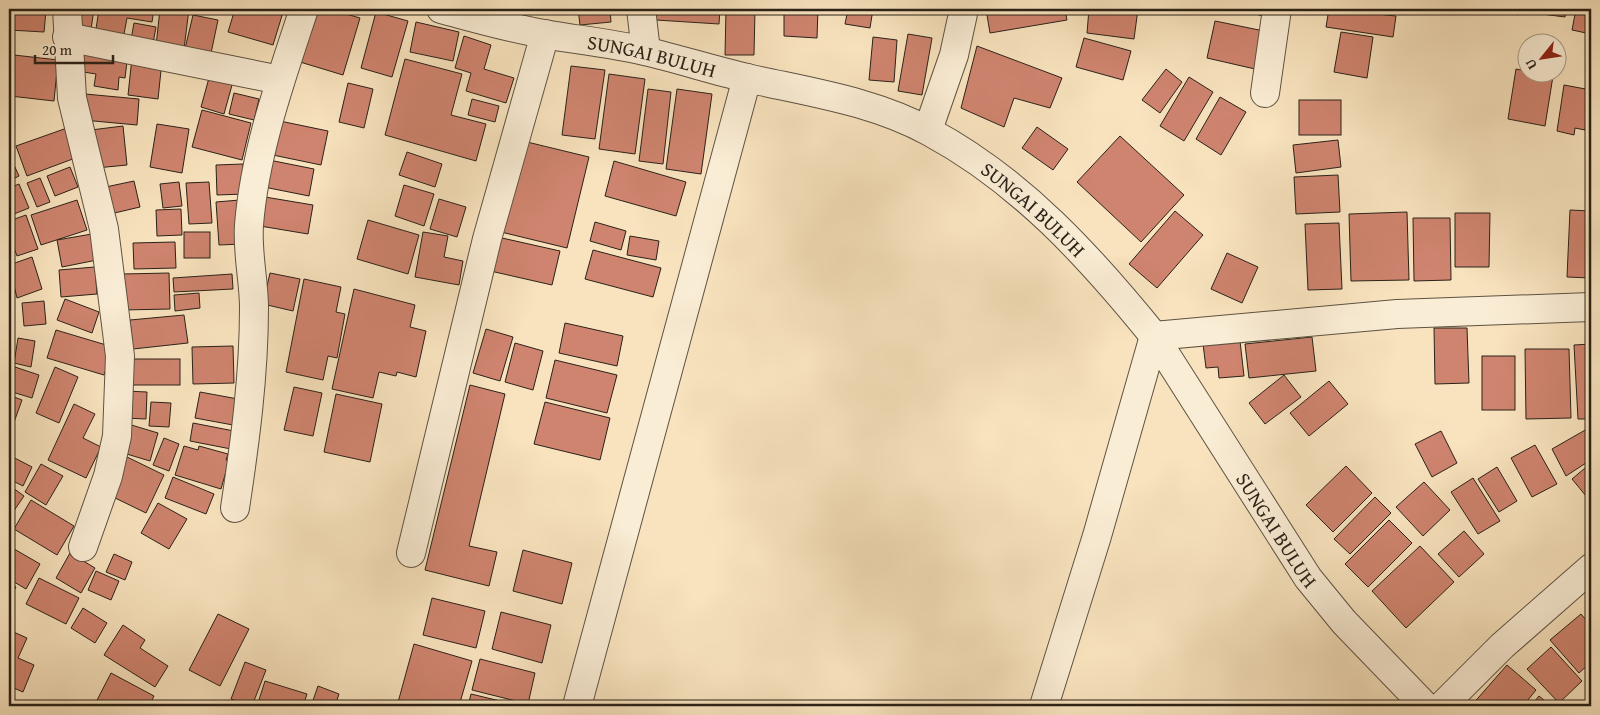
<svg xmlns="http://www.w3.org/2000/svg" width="1600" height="715" viewBox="0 0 1600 715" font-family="'Gentium Book Plus',serif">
	<rect width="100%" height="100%" fill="#f8e3be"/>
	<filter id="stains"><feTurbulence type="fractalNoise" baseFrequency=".004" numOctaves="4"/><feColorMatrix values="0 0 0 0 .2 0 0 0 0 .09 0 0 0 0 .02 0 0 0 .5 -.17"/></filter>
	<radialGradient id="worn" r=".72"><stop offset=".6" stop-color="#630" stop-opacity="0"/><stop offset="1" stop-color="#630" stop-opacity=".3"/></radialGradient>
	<g fill="#cf846f" stroke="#2a2218">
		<polygon points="9,9 46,11 44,32 9,30"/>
		<polygon points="73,9 94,9 90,36 69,34"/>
		<polygon points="99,9 154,9 152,22 127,18 124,34 96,29"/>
		<polygon points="160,9 189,9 184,49 156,46"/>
		<polygon points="235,9 284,9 273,45 228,32"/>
		<polygon points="316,9 329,9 360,18 343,75 300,62"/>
		<polygon points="485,9 575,9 576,12 537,14 537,9 485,12"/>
		<polygon points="578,9 610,9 611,22 580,25"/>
		<polygon points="657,9 720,9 719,24 656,20"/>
		<polygon points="726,9 755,9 754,55 725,55"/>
		<polygon points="784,9 818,9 817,38 784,36"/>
		<polygon points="848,9 873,9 870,28 845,24"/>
		<polygon points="986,9 1065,9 1067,20 990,33"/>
		<polygon points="1089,9 1138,9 1134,39 1087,33"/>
		<polygon points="1237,9 1265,9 1263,16"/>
		<polygon points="1329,9 1396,16 1393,37 1326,27"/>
		<polygon points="1502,9 1519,9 1518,15"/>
		<polygon points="1535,9 1567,9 1565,17 1534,13"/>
		<polygon points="1576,9 1591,9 1591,34 1572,30"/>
		<polygon points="376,12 408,21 392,77 361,68"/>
		<polygon points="193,15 218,20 210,58 184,53"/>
		<polygon points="1215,21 1264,31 1255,69 1207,58"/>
		<polygon points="416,22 459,32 453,61 410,52"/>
		<polygon points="134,23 156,27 152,49 130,45"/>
		<polygon points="1341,32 1373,37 1367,78 1334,72"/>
		<polygon points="908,34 932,38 922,95 898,91"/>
		<polygon points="464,36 491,45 484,69 514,78 506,103 466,91 471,73 455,68"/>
		<polygon points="873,37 897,40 894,82 869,80"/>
		<polygon points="1084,38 1131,51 1123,80 1076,67"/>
		<polygon points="81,46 128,53 125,78 119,77 118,90 94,86 96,74 77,71"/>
		<polygon points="977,46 1062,78 1050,108 1014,98 1004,127 961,108"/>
		<polygon points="14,55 58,60 54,101 10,96"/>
		<polygon points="132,58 162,61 158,99 128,95"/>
		<polygon points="405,59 462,74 451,115 486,124 476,161 385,135"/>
		<polygon points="571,66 605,70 595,139 562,135"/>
		<polygon points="1166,69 1182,82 1160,113 1142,100"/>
		<polygon points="1516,69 1553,76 1545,126 1508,119"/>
		<polygon points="609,74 645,79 635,154 599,149"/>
		<polygon points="1189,77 1213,92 1184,141 1160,126"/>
		<polygon points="209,78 232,85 224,114 201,107"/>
		<polygon points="348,83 373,89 364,128 339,122"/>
		<polygon points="1564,85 1591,90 1585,130 1575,128 1574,135 1557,131"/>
		<polygon points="648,89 671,92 663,164 639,161"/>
		<polygon points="677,89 712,94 701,174 666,169"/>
		<polygon points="234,93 259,99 254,120 229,114"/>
		<polygon points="85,94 139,99 137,125 83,120"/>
		<polygon points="1220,97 1246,112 1221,155 1196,139"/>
		<polygon points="472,99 499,106 495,122 468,115"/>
		<rect x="1299" y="100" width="42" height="35"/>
		<polygon points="202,110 251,123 242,160 192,147"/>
		<polygon points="275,120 328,131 321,165 268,154"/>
		<polygon points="157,124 189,129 182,173 150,167"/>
		<polygon points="123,126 127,165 96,168 91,130"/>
		<polygon points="1037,127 1068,149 1053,170 1022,148"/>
		<polygon points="67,128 78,157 27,176 16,146"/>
		<polygon points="1120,136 1184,195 1141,242 1077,182"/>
		<polygon points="1338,140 1341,167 1296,173 1293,145"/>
		<polygon points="523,141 589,157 567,248 501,232"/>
		<polygon points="407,152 442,164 435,187 399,175"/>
		<polygon points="9,154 19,176 9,181"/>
		<polygon points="269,160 314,169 309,196 264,187"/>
		<polygon points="614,161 686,182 676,216 605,196"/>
		<polygon points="243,164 245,194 217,195 216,165"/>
		<polygon points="70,167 78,187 55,196 47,176"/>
		<polygon points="1338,175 1340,212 1296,214 1294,177"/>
		<polygon points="40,178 50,202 37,207 27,183"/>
		<polygon points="134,181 140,207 106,215 101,188"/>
		<polygon points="179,182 182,206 163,208 160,184"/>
		<polygon points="209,182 212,223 189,224 186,183"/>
		<polygon points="19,184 29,208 9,216 9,188"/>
		<polygon points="404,185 434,194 424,226 395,216"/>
		<polygon points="265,197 313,205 308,234 260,226"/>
		<polygon points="439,199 466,207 457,237 430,229"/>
		<polygon points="77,200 87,230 41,245 31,215"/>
		<polygon points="240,200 243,244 219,245 216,202"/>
		<polygon points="181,209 182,235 157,236 156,210"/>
		<polygon points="1570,210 1591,211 1591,278 1567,277"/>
		<polygon points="1175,211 1203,235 1157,288 1129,264"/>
		<polygon points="1407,212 1409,280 1351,281 1349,214"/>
		<polygon points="1455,213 1490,213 1489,267 1455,267"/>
		<polygon points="26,215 38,249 17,256 9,234 9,221"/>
		<polygon points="1413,218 1450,218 1451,280 1414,281"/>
		<polygon points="368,220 419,235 408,274 357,259"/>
		<polygon points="595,222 626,231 621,250 590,241"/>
		<polygon points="1339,223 1342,289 1308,290 1305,224"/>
		<rect x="184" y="232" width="26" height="26"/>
		<polygon points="423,232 448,236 444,257 463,261 459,285 415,277"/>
		<polygon points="92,234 97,260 62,267 57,240"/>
		<polygon points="493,236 560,251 552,285 486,270"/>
		<polygon points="630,236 659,241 656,260 627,255"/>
		<polygon points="175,242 176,268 134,269 133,243"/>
		<polygon points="593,250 661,268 653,297 585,279"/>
		<polygon points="1227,253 1258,267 1242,303 1211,289"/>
		<polygon points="32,257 42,289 17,298 9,265"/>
		<polygon points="95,267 97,294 61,297 59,270"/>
		<polygon points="169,273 170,309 123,310 122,274"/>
		<polygon points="270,273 300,279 293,311 263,304"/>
		<polygon points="232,274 233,289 174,292 173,278"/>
		<polygon points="304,279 341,287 336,312 345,314 337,358 328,356 323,380 286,372"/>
		<polygon points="354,289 415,305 410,327 426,331 416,377 397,372 396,376 379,372 373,398 332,389"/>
		<polygon points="199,293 200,308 175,311 174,295"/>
		<polygon points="65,299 99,312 92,333 57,320"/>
		<polygon points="44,301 46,324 24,326 22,303"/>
		<polygon points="184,315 188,343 133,349 130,320"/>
		<polygon points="565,323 623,336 617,366 559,353"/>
		<polygon points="1434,328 1467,328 1469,383 1435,384"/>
		<polygon points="486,329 513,337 500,381 473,373"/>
		<polygon points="56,330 113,347 104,375 47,358"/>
		<polygon points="1312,337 1316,371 1249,378 1245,344"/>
		<polygon points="18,338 35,341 31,367 14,363"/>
		<polygon points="1240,341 1244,376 1219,378 1218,367 1206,368 1203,344"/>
		<polygon points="515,343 543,351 533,390 505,382"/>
		<polygon points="1591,344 1591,419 1578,419 1574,345"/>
		<polygon points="233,346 234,383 193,384 192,347"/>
		<polygon points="1525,349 1569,349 1571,418 1526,419"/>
		<rect x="1482" y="356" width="33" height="54"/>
		<rect x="125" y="359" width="55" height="26"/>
		<polygon points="555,360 617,375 607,413 546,398"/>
		<polygon points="15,367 39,375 32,398 9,391"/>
		<polygon points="55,367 78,377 59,423 36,413"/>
		<polygon points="1284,375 1301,397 1265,424 1249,403"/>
		<polygon points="1329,381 1348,404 1309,436 1290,413"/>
		<polygon points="470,385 505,394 469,546 497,552 489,586 425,570"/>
		<polygon points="294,387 322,393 313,436 284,430"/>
		<polygon points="125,391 147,392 146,419 124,418"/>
		<polygon points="200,392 238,399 233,425 195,418"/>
		<polygon points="336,394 382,404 370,462 324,452"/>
		<polygon points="9,395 22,400 13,425 9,424"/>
		<polygon points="151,402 171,403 169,427 149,426"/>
		<polygon points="545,402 610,418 600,460 534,444"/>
		<polygon points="74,404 95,414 83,438 101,447 86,478 48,460"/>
		<polygon points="193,423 234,431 231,449 190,441"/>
		<polygon points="128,424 158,433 150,461 120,452"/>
		<polygon points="1587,429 1591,436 1591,449 1585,454 1589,461 1566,476 1552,449"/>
		<polygon points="1441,431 1457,463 1432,477 1415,444"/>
		<polygon points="164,438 179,444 169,471 153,465"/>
		<polygon points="1535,445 1557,484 1532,497 1511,458"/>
		<polygon points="184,446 198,450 199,446 228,454 226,460 229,461 221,489 175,475"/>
		<polygon points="9,455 32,467 23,486 9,479"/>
		<polygon points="127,457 164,475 146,513 109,495"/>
		<polygon points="1591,463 1591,502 1572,479"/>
		<polygon points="41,464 63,476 46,505 25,492"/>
		<polygon points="1346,466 1372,493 1333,532 1306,505"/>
		<polygon points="1497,467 1517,501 1499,512 1478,479"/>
		<polygon points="173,477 214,494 206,514 165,498"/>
		<polygon points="1473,478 1500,521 1478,534 1451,492"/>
		<polygon points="1424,482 1450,510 1423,536 1396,507"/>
		<polygon points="9,485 24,496 9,518"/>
		<polygon points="1375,497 1391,513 1350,554 1334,539"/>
		<polygon points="31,500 74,526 57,555 14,529"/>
		<polygon points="158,503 187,519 169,549 141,533"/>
		<polygon points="1389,520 1412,543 1368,587 1345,564"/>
		<polygon points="1464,531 1484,554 1459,577 1438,554"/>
		<polygon points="9,546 40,564 26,589 9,579"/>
		<polygon points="1420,546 1454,582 1406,628 1372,591"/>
		<polygon points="523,550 572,563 562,604 513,591"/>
		<polygon points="70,553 95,568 81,593 56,578"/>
		<polygon points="114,554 132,562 125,580 106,572"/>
		<polygon points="96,571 119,581 111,600 88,590"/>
		<polygon points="39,578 79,598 66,624 26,604"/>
		<polygon points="9,583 16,587 9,600"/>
		<polygon points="432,598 485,611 476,648 423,635"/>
		<polygon points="83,608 107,623 95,643 71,628"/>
		<polygon points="501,612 551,625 542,663 492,649"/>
		<polygon points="218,614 249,629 220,686 189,670"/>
		<polygon points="1581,614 1591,626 1591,662 1579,673 1550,640"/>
		<polygon points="123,625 145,640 140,648 168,666 155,687 104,655"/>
		<polygon points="9,630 27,638 18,658 34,665 23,692 9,686"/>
		<polygon points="414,644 472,661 459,706 397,706"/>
		<polygon points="1551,647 1582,681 1559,703 1527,669"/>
		<polygon points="480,659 535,673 528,704 472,690"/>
		<polygon points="245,662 266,670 252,706 231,699"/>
		<polygon points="1507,665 1536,690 1523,706 1471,706"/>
		<polygon points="111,673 154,696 149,706 94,706"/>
		<polygon points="265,681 307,694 303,706 257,706"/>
		<polygon points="318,686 339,694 335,706 311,706"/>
		<polygon points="471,694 521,706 468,706"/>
		<polygon points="1539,696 1551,706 1531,706"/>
	</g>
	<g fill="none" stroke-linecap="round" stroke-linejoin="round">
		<defs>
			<g id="minor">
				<polyline points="67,9 72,98 104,229 120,356 117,436 108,476 83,547"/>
				<path id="s1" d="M441,9c34,9 68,19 103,25 33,6 67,9 100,17 35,8 68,19 103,27 61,14 127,23 183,54 91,49 160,125 224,204l154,242 36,44 81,84"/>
				<polyline points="641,9 646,51"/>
				<polyline points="67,37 280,80"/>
				<polyline points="1265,93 1277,9"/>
				<polyline points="928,130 954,55 964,9"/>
				<path d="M235,508c10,-66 19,-133 19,-200 0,-28 -7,-54 -5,-83 6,-74 32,-146 55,-216"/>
				<polyline points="411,553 487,239 545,34"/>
				<polyline points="577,706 747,78"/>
				<polyline points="1044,706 1097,536 1154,336 1397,314 1591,307"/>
				<polyline points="1442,706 1502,646 1591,568"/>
			</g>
		</defs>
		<use href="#minor" stroke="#5e5242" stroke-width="30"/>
		<use href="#minor" stroke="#faedd5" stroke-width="28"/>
	</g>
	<g text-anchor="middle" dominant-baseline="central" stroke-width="4" stroke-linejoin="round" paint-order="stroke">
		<g font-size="20" fill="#2a2218" stroke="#faedd5">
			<text stroke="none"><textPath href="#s1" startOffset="216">SUNGAI BULUH</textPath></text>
			<text stroke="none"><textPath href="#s1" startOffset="635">SUNGAI BULUH</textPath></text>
			<text stroke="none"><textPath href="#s1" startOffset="1040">SUNGAI BULUH</textPath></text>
		</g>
	</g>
	<rect width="1600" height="715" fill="none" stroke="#f8e3be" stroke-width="30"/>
	<rect x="10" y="10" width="1580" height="695" fill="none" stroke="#2a2218" stroke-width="2.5"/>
	<rect x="15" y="15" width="1570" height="685" fill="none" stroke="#2a2218"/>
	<g transform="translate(1542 58) rotate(240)"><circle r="24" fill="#faedd5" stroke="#a79c89"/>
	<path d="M0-4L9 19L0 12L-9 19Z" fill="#8f2418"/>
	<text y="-8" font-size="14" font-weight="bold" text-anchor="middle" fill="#2a2218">U</text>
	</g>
	<path d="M35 55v8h78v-8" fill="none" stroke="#2a2218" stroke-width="2.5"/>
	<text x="42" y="55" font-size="15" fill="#2a2218" stroke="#faedd5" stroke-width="4" paint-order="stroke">20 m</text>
	<rect width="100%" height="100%" filter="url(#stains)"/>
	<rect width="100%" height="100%" fill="url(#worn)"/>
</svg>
